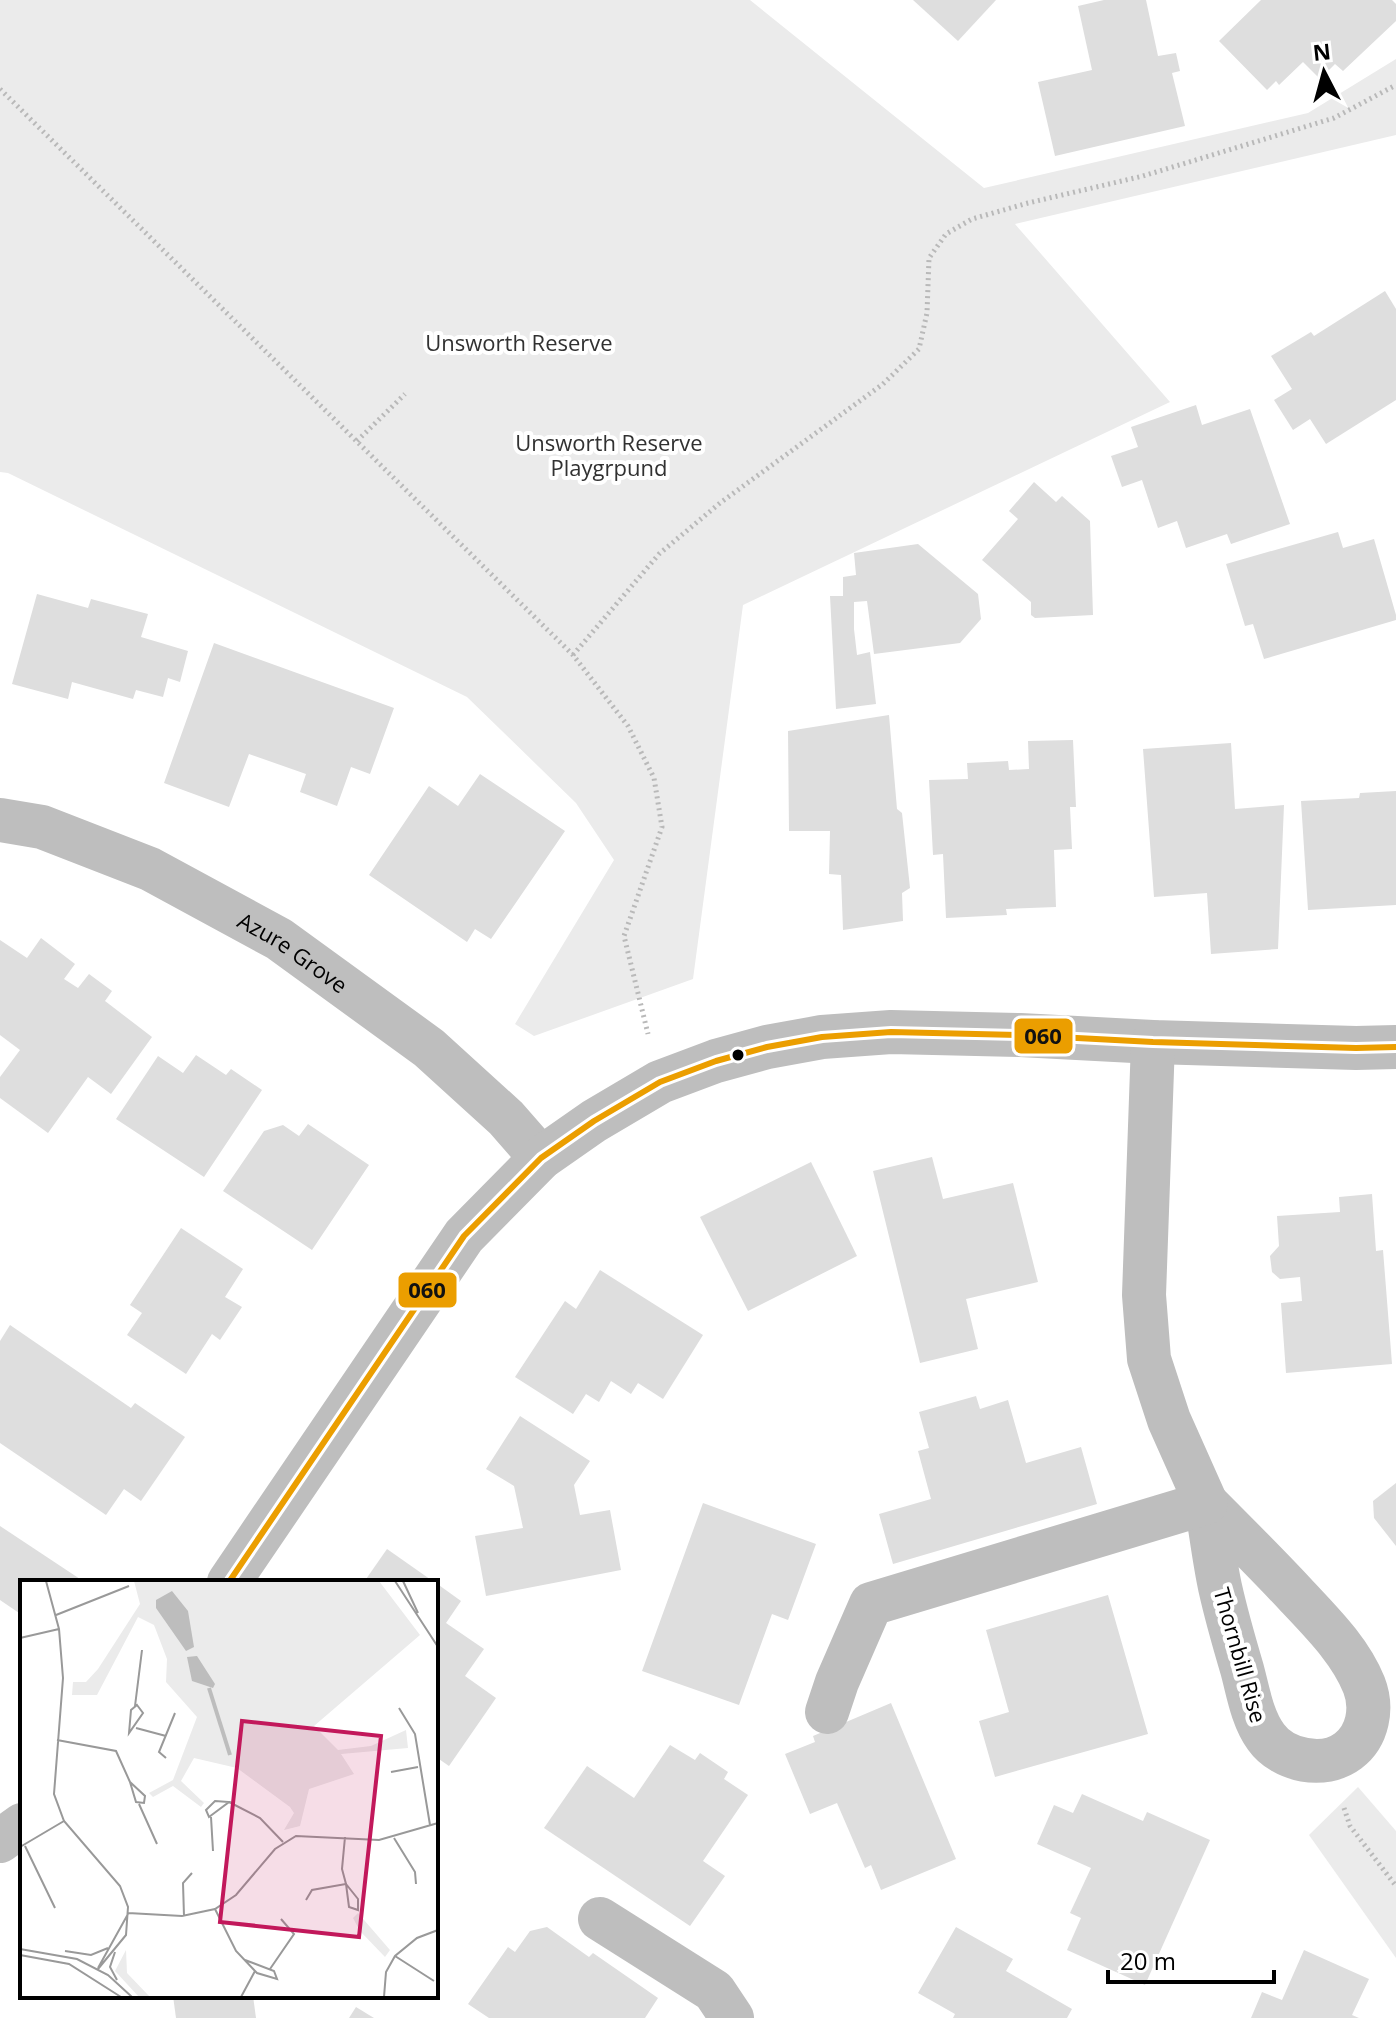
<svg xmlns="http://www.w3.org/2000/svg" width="1396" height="2018" viewBox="0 0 1396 2018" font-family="'Open Sans',sans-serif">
	<rect width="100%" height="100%" fill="#fff"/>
	<g fill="#ebebeb">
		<polygon points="0,0 750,0 984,188 1308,113 1396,59 1396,135 1015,224 1170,402 743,605 693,979 534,1036 515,1024 614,860 576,803 467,697 8,473 0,472"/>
		<polygon points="1358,1787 1396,1831 1396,1958 1309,1835"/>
	</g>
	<g fill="#dedede">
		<polygon points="913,0 996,0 958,41"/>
		<polygon points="1104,0 1146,0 1158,56 1176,53 1180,71 1172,73 1185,126 1055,156 1038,82 1092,70 1078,6"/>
		<polygon points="1261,0 1392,0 1396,4 1396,21 1343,71 1335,64 1320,79 1303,62 1279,85 1276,81 1267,90 1219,41"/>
		<polygon points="1385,291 1396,309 1396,400 1326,444 1310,419 1293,430 1274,400 1292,389 1271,356 1311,332 1314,336"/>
		<polygon points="1196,405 1202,425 1250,409 1290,524 1231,544 1227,534 1186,548 1177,521 1158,528 1142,480 1122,487 1111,456 1138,447 1131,427"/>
		<polygon points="1034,482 1056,502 1062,496 1090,521 1093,615 1035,618 1031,615 1031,602 982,560 1018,519 1009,511"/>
		<polygon points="1338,532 1343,548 1374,539 1396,615 1396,620 1264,659 1253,624 1245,626 1226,564"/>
		<polygon points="918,544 978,594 981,619 960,643 874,654 867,601 854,602 854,629 857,655 870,652 876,704 836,709 830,596 843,596 843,577 856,575 854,553"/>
		<polygon points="37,594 88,608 91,599 148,614 141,637 188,651 180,682 168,678 163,697 136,690 133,699 72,682 68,699 12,684"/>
		<polygon points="214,643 394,708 370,774 351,767 337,806 300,792 306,774 249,754 229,807 164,783"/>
		<polygon points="889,715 897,809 902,813 910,888 902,893 903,921 843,930 841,875 829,874 830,831 789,831 788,731"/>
		<polygon points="1073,740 1076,807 1070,807 1072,849 1054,850 1056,907 1006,909 1007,915 946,918 943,854 933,855 929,780 968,779 967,763 1008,761 1009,770 1029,769 1028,741"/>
		<polygon points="1231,743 1235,809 1284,805 1278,949 1211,954 1207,893 1154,897 1143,749"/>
		<polygon points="480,774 565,831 491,939 475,929 467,942 369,875 429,786 458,806"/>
		<polygon points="1396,791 1396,905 1308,910 1301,801 1359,798 1360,793"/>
		<polygon points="41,938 75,964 64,979 78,988 89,974 112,991 105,1001 152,1037 111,1094 88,1077 48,1133 0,1098 0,1077 20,1050 0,1035 0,940 27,958"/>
		<polygon points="196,1055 226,1075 231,1069 262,1090 204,1177 116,1119 158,1056 183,1073"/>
		<polygon points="308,1124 369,1165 312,1250 223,1191 264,1131 283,1125 299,1136"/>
		<polygon points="932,1157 943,1199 1013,1183 1038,1282 966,1299 978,1349 920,1363 873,1171"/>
		<polygon points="811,1162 857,1256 748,1311 700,1217"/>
		<polygon points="1372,1194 1376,1251 1383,1250 1392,1364 1286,1373 1281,1303 1302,1301 1300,1277 1280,1279 1272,1272 1270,1256 1279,1246 1277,1216 1340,1212 1339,1197"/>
		<polygon points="181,1228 243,1269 225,1297 242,1307 220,1340 212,1334 186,1374 127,1335 142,1313 130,1305"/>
		<polygon points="600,1270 703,1335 663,1399 638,1383 631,1394 611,1381 599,1402 586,1394 573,1414 515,1377 565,1301 576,1309"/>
		<polygon points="10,1325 131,1408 135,1403 185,1437 141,1501 124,1489 106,1515 0,1443 0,1341"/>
		<polygon points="976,1396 980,1409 1008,1400 1026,1463 1081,1447 1097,1504 893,1564 879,1514 931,1499 918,1451 929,1448 919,1412"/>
		<polygon points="520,1416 590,1461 574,1485 580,1515 610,1510 621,1570 486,1596 475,1536 523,1528 514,1486 486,1469"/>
		<polygon points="1396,1483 1396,1546 1374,1518 1373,1501"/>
		<polygon points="703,1503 816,1544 788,1620 772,1614 739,1705 642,1671"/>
		<polygon points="0,1526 80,1579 78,1582 22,1582 22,1615 0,1600"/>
		<polygon points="387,1549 434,1582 364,1582"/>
		<polygon points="436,1583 461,1601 446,1623 484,1649 465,1676 496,1698 449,1766 436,1757"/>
		<polygon points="1108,1595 1148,1734 995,1777 979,1721 1009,1712 986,1630"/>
		<polygon points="891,1703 956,1859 881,1890 871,1865 865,1868 837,1803 810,1814 785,1754 815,1742 813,1736"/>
		<polygon points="670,1745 695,1760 700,1753 728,1772 724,1779 748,1795 703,1861 725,1876 690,1926 544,1828 587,1766 634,1798"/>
		<polygon points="1082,1794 1143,1821 1147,1812 1210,1840 1145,1985 1067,1950 1081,1918 1070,1913 1091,1868 1037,1844 1054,1805 1073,1813"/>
		<polygon points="547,1927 589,1957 593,1953 658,1998 645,2018 489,2018 468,2004 508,1947 515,1952 530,1931"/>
		<polygon points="956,1927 1013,1959 1006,1971 1072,2009 1067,2018 953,2018 955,2014 918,1993"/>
		<polygon points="1304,1950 1369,1979 1352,2015 1359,2018 1251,2018 1262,1992 1282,2000"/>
		<polygon points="173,1996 253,1996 256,2018 176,2018"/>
		<polygon points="356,2007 374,2018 349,2018"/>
	</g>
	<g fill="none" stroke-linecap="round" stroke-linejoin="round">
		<g stroke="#b9b9b9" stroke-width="5" stroke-dasharray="2 4" stroke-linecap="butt">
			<polyline points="0,89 573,655 628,726 654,778 662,827 624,936 648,1034"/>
			<polyline points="357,441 405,394"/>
			<polyline points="573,655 659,554 720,503 883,384 919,349 927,313 929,258 946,234 972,219 1028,203 1143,176 1334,118 1396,85"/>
			<polyline points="1344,1808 1350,1826 1396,1886"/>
		</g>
		<g stroke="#bebebe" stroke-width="44">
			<path id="s1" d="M0,820l42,7 108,42 129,70 150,109 77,70 35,40"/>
			<path d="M1206,1503c30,30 60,60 89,91 26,28 55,56 69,91 9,23 4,51 -16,66 -24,18 -65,10 -82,-14 -14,-19 -18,-46 -24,-68 -8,-27 -16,-55 -22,-82 -6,-28 -9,-56 -14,-84z"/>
			<polyline points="229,1582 464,1236 541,1158 594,1121 660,1082 716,1061 767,1047 822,1037 891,1032 1020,1035 1153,1042 1356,1048 1396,1047"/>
			<polyline points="827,1712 837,1682 871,1604 1206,1503 1169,1420 1149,1359 1144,1295 1153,1042"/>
			<polyline points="0,1841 22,1825"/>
			<polyline points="600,1919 714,1991 732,2018"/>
		</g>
		<defs>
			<polyline id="bus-1" points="229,1582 464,1236 541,1158 594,1121 660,1082 716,1061 767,1047 822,1037 891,1032 1020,1035 1153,1042 1356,1048 1396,1047"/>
		</defs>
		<use href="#bus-1" stroke="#fff" stroke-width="12"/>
		<use href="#bus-1" stroke="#eb9e00" stroke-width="6"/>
	</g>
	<circle fill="#000" stroke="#fff" stroke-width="3" cx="738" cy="1055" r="7"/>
	<g text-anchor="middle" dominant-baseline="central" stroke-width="8" stroke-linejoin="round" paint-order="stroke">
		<g font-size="22" fill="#313131" stroke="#fff">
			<text x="519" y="342">Unsworth Reserve</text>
			<text x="609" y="442">Unsworth Reserve<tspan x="609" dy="25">Playgrpund</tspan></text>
		</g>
		<g font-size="22" fill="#000" stroke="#fff">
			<text stroke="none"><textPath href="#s1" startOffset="324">Azure Grove</textPath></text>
			<text transform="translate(1241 1655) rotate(74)">Thornbill Rise</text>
		</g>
	</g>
	<g transform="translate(20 1580)">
		<rect width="418" height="418" fill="#fff"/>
		<path d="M114,1h245l41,54 -106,91 24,24 33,-4 35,-16 2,18 -67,6 13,20 -45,15 -9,37 -16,4 10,-17 -4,-6 -53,-39 -43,-10 -13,23 23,22 -3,4 -28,-21 -20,11 -4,-4 24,-13 24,-63 -31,-35 1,-23 -13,-34 -16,-8 -41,78h-25l1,-13h13l12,-13 42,-65zM338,333l32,37 -5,7 -25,-26 -7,-13zM106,370l1,23 23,24h-11l-24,-26z" fill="#ebebeb"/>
		<path d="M152,11l16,20 6,36 -8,4 -30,-43v-8zM177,76l18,28 -2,4 -21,-7 -5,-24z" fill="#bdbdbd"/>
		<path fill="none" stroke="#bdbdbd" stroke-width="4" d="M189,108l21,67"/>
		<path fill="none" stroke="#999" stroke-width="2" d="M26,1l13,48 4,49 -9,116 10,27 56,65 8,21 -2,28 -28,34M375,1l43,66M383,1l15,32M36,35l73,-29M0,58l39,-9M117,125l6,8 -14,20 2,-23zM115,126l7,-56M379,128l16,26 15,91M116,148l30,8M37,160l59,11 14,31M146,178l-7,-6 16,-39M371,192l27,-5M110,202l15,14 -1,7 -8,-1zM195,221l14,1 -20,15 -3,-7zM209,222l31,16 23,24M119,224l18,40M191,237l2,34M374,258l21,34 1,12M5,266l30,62M0,267l44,-26M326,304l12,15v11l-9,-3zM286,320l6,-10 34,-6 -4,-15 3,-32M195,329l21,42 21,22 20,6 -3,-8 -29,-11M108,333l54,3 33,-7 21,-14 39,-46 21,-13 83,4 59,-17M164,336l-1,-33 9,-10M0,369l57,10 31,16 24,22M45,371l26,4 17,-7M95,372l-5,15 7,13M0,375l49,9 52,33M375,376l39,25M78,388l30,-54M250,389l24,-35 -13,-15M221,417l14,-26M364,417l2,-25 9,-16 22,-18 21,-8"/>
		<path fill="#c2185b" fill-opacity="0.15" stroke="#c2185b" stroke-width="4" d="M222,141l139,15 -22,201 -139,-15z"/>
		<rect width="418" height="418" fill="none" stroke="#000" stroke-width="4"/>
	</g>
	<g stroke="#fff" stroke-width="3">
		<rect x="1013" y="1017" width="61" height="38" rx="8" fill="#eb9e00"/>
		<rect x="397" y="1271" width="61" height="38" rx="8" fill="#eb9e00"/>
	</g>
	<g font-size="22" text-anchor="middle" font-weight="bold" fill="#111">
		<text x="1043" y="1044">060</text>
		<text x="427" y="1298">060</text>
	</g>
	<g transform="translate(1324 72) rotate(354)" stroke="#ffffff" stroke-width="6" paint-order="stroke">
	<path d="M0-6L14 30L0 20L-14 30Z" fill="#000000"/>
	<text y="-12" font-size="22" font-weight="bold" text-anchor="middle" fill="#000000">N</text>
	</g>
	<path d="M1108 1970v12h166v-12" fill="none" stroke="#000000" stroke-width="4"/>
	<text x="1120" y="1970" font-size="24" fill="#000000" stroke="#ffffff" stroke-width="6" paint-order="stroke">20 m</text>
</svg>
